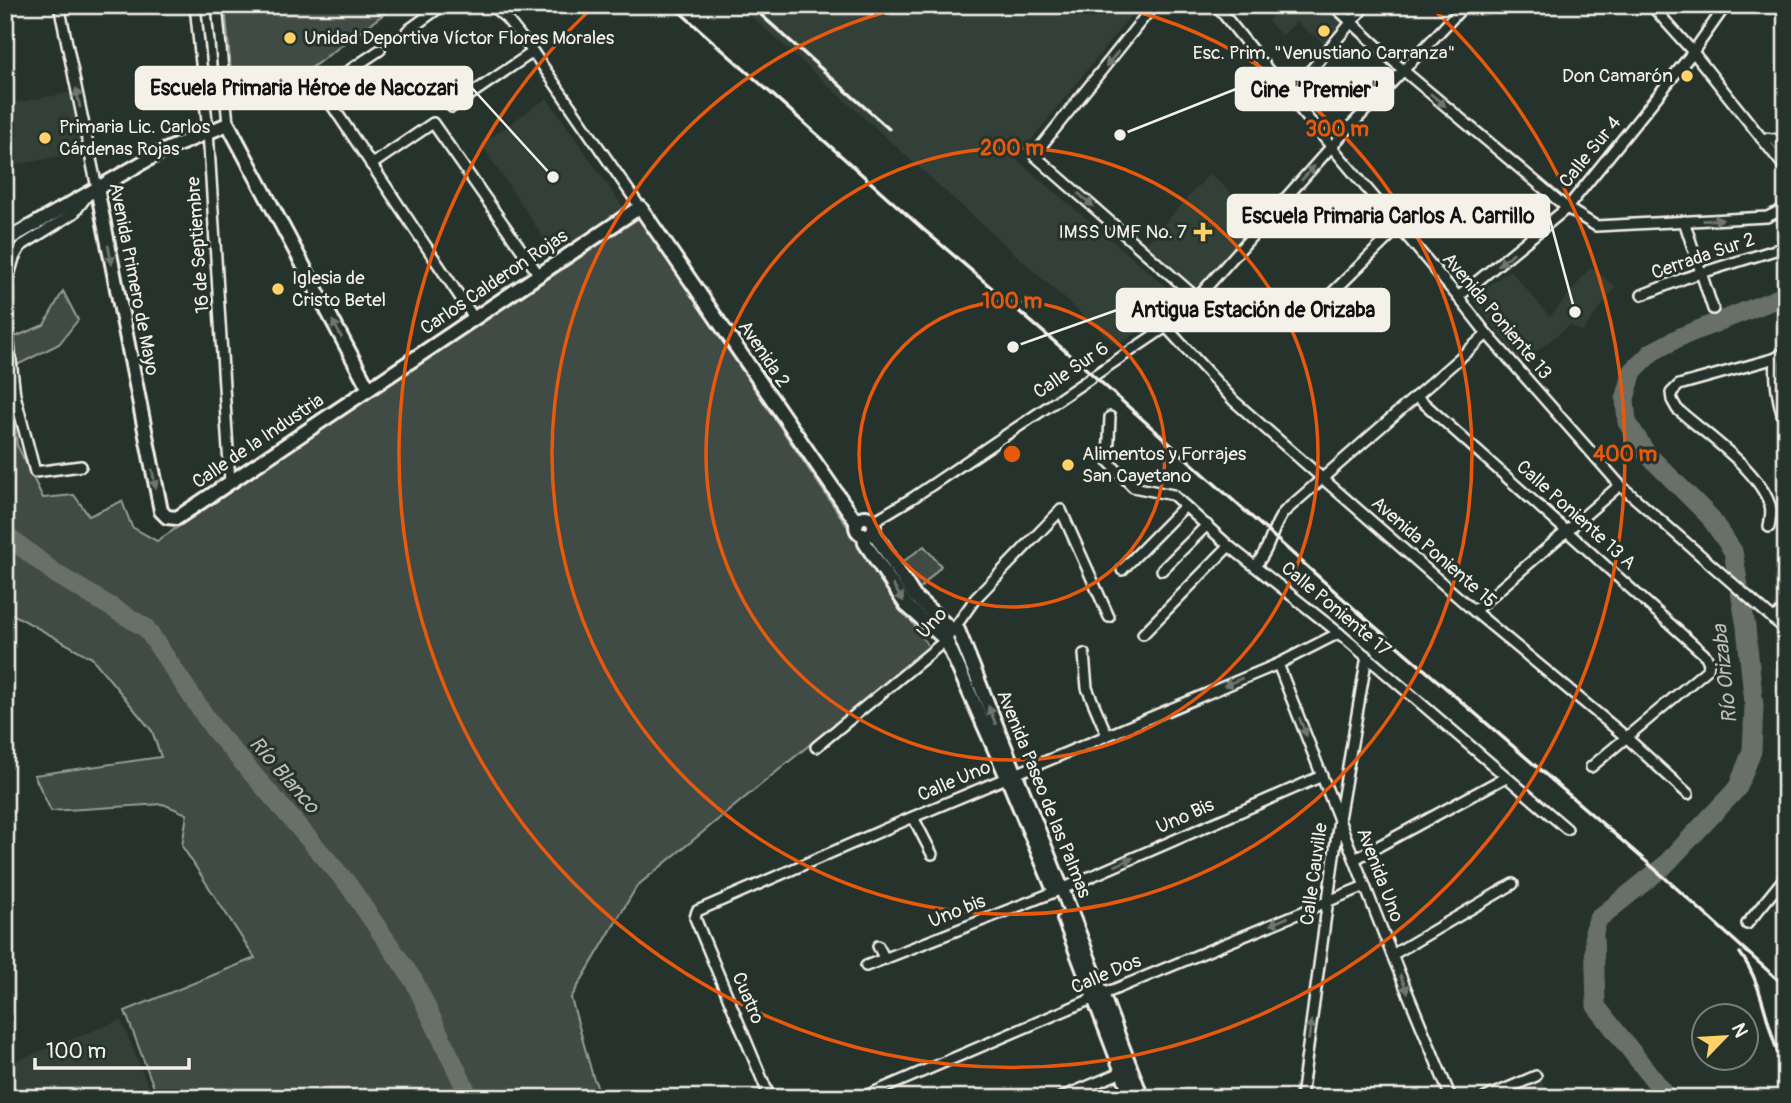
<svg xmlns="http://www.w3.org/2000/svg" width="1791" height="1103" viewBox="0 0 1791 1103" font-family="Pangolin,sans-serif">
	<rect width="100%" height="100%" fill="#26332d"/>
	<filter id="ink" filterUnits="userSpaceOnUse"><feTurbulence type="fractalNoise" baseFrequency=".0143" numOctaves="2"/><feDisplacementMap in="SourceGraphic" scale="14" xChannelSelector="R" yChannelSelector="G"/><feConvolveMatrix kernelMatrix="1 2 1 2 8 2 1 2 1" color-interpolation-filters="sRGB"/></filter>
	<g filter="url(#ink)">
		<g fill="#333f39">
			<polygon points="739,5 1139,5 1016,159 1183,301 1117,346"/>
			<polygon points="1281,5 1324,5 1347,25 1327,46 1296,22 1282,36 1268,21"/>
			<polygon points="73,92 87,151 5,167 5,105"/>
			<polygon points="547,98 625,210 555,255 481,144"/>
			<polygon points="1210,173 1260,221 1196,287 1146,244"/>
			<polygon points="1591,267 1616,287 1582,332 1570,325 1522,363 1472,299 1510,270 1550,317"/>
			<polygon points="121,1020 153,1098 9,1098 5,1087 5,1065"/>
			<polygon points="1541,1078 1548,1098 1492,1098"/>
		</g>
		<g fill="#414b45" stroke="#9a9e96" stroke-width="2">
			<polygon points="225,5 396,5 307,71 253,88 234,105"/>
			<polygon points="639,218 929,647 637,886 571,998 593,1077 602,1098 158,1098 125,1011 255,958 182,846 187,814 163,804 51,811 34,775 161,757 152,731 92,658 5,610 5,341 44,325 63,291 78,320 59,344 9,369 17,445 43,498 74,495 89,516 122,501 132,527 157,541"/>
			<polygon points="924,546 941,566 919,590 900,564"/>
		</g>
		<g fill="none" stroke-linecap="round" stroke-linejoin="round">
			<g stroke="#676f68" stroke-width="19">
				<polyline points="5,534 56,574 146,628 213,728 347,883 414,981 470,1098"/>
				<polyline points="1668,1098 1596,1006 1594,932 1598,919 1664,866 1732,794 1738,787 1752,751 1754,706 1746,627 1733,551 1709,516 1647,454 1627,422 1625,399 1633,371 1652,352 1680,337 1786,295"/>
			</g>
			<defs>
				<g id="street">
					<polyline points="59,5 97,188"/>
					<polyline points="195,5 208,131 230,482"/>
					<polyline points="217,5 228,124"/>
					<polyline points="491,5 506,18 533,52 640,207"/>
					<polyline points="1154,5 1034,155 1197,298"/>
					<polyline points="1216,5 1289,96 1458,297 1487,334 1620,485 1786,630"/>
					<polyline points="1333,5 1404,71 1567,208 1596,226 1767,217 1786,208"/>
					<polyline points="1651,5 1693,52 1786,169"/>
					<polyline points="407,31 443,5"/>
					<polyline points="380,50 321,89 474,318"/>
					<polyline points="1289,96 1366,5"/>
					<polyline points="452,107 533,52"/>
					<polyline points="1761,138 1774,139 1786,153"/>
					<polyline points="371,165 433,123 539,275"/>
					<polyline points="1684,221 1713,309"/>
					<polyline points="1642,295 1685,278 1775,250"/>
					<polyline points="1458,297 1567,208 1693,52 1726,5"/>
					<polyline points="1327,298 1399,227"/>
					<polyline points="1166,327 1234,401 1474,611 1626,737 1688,794"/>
					<path d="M1776,358c-2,21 2,47 10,67"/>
					<polyline points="1416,396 1706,656 1709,663 1708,669 1591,767"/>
					<polyline points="1110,417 1108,461 1133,487 1173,495 1229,546 1339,633 1567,829"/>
					<polyline points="81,466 35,472 15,395 8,335 8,279 14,258 21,246 74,213 87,196"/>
					<polyline points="874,521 914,497 1166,327 1197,298 1331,147 1465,5"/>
					<path d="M1769,527c1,-7 3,-15 1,-22 -13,-37 -63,-70 -93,-96l-5,-9 -1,-7 8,-8 97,-27 10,-7"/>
					<path d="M1256,565c15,-17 15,-37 28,-53l203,-178"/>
					<polyline points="1122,570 1185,506"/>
					<polyline points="1162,570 1207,525"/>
					<polyline points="1474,611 1620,485"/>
					<polyline points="1774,620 1786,606"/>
					<polyline points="1143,634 1229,546"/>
					<polyline points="1084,654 1087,688 1107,735"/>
					<polyline points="1278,664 1392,955 1451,1098"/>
					<polyline points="816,747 946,640 975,599 1061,510 1109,617"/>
					<polyline points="913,817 932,854"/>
					<polyline points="1355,859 1506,777"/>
					<polyline points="1747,924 1786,876"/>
					<polyline points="878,946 885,959"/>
					<polyline points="1392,955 1513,884"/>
					<polyline points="866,966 1062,889 1322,776"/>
					<polyline points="770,1098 695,918 697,911 913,817 1278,664 1339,633"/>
					<polyline points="861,1098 1101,995 1365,886"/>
					<polyline points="1060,1098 1122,1072"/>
					<polyline points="1301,1098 1339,819 1367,656"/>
					<polyline points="1485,1098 1536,1076"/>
				</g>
				<g id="secondary">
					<polyline points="97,188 161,511 167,517 177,518 640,207 857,523"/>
					<polyline points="5,241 161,152 228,124 369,389"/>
					<circle cx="865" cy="526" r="9"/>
					<polyline points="873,531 914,596 953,631 958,630 1062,889 1142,1098"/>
					<polyline points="864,535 865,543 906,605 946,640 1007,777 1053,888"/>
					<polyline points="1064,919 1132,1098"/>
				</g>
			</defs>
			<use href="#street" stroke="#f4f1e8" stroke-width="14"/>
			<use href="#secondary" stroke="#f4f1e8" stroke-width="18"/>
			<use href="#street" stroke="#26332d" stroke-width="9"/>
			<use href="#secondary" stroke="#26332d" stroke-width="12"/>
			<g stroke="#f4f1e8" stroke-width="3.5">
				<polyline points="672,5 923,229 1084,367 1358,612 1664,877 1786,987"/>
				<polyline points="750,5 889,129"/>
				<path d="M1740,953c26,35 26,80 46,119"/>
			</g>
		</g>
		<defs><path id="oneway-solid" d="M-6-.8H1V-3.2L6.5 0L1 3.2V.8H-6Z" transform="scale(1.75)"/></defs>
		<g fill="#6e766e">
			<use href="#oneway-solid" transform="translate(1112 59) rotate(129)"/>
			<use href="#oneway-solid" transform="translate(78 98) rotate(-102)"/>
			<use href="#oneway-solid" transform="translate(1438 100) rotate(40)"/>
			<use href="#oneway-solid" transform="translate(1308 173) rotate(-48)"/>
			<use href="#oneway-solid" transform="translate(1086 200) rotate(41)"/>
			<use href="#oneway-solid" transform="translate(1713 220) rotate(-3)"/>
			<use href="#oneway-solid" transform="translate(110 255) rotate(79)"/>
			<use href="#oneway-solid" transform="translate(1506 259) rotate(141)"/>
			<use href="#oneway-solid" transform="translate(337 329) rotate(-118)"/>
			<use href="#oneway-solid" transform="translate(154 479) rotate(79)"/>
			<use href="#oneway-solid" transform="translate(898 593) rotate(57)"/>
			<use href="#oneway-solid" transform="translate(1233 682) rotate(157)"/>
			<use href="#oneway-solid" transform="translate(992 715) rotate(-112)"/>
			<use href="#oneway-solid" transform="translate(1303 727) rotate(68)"/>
			<use href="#oneway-solid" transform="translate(1124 862) rotate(-24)"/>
			<use href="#oneway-solid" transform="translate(1279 921) rotate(157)"/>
			<use href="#oneway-solid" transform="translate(1404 984) rotate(67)"/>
			<use href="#oneway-solid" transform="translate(1310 1030) rotate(-82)"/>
		</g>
	</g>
	<g fill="none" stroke="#e8590c" stroke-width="3.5">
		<circle cx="1012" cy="454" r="153"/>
		<circle cx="1012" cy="454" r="306"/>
		<path d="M1115 6A460 460 0 1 1 909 6"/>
		<path d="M1430 6A613 613 0 1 1 594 6"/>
	</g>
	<g fill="#ffd166" stroke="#26332d" stroke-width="2.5">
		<circle cx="1324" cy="31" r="7"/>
		<circle cx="290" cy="38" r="7"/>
		<circle cx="1687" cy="76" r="7"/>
		<circle cx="45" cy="138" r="7"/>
		<path d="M1199.5 221.5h7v7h7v7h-7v7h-7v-7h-7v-7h7z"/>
		<circle cx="278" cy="289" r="7"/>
		<circle cx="1068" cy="465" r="7"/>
	</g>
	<g text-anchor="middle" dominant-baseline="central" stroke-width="6" stroke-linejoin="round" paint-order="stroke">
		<g font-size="19" fill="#f4f1e8" stroke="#26332d" text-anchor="start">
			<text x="304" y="38">Unidad Deportiva Víctor Flores Morales</text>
			<text x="1324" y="53" text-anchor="middle">Esc. Prim. "Venustiano Carranza"</text>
			<text x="1673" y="76" text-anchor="end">Don Camarón</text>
			<text x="59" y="127">Primaria Lic. Carlos<tspan x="59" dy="22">Cárdenas Rojas</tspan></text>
			<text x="1187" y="232" text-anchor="end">IMSS UMF No. 7</text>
			<text x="292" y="278">Iglesia de<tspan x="292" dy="22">Cristo Betel</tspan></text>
			<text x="1082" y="454">Alimentos y Forrajes<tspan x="1082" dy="22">San Cayetano</tspan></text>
		</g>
		<g font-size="19" fill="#f4f1e8" stroke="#26332d">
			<text transform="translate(1590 152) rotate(-51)">Calle Sur 4</text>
			<text transform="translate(198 245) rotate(-94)">16 de Septiembre</text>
			<text transform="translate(1703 256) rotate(-19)">Cerrada Sur 2</text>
			<text transform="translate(134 279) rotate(79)">Avenida Primero de Mayo</text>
			<text transform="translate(494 282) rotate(-34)">Carlos Calderon Rojas</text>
			<text transform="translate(1497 316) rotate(50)">Avenida Poniente 13</text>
			<text transform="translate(764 354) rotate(56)">Avenida 2</text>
			<text transform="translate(1071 370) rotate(-34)">Calle Sur 6</text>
			<text transform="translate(258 441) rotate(-34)">Calle de la Industria</text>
			<text transform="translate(1576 515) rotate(42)">Calle Poniente 13 A</text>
			<text transform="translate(1434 552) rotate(41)">Avenida Poniente 15</text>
			<text transform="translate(1336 609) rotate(40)">Calle Poniente 17</text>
			<text transform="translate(932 623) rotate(-48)">Uno</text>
			<text transform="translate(954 781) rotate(-23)">Calle Uno</text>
			<text transform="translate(1044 794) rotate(68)">Avenida Paseo de las Palmas</text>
			<text transform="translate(1185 816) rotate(-24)">Uno Bis</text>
			<text transform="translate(1314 874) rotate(-82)">Calle Cauville</text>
			<text transform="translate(1380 875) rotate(69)">Avenida Uno</text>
			<text transform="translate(957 911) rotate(-22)">Uno bis</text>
			<text transform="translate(1106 974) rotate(-23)">Calle Dos</text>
			<text transform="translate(748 998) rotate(67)">Cuatro</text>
		</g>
		<g font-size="21" font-style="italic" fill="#bcbdb5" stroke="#26332d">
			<text transform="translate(1725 674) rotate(-96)">Río Orizaba</text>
			<text transform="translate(284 775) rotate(49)">Río Blanco</text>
		</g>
	</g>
	<circle cx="1012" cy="454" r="10" fill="#e8590c" stroke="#26332d" stroke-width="3.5"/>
	<g font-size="21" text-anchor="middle" font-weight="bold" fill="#e8590c" stroke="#26332d" stroke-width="6" stroke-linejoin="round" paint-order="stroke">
		<text x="1337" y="136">300 m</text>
		<text x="1012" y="155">200 m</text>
		<text x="1012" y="308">100 m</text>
		<text x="1625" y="461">400 m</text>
	</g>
	<path fill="none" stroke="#f4f1e8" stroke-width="2.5" d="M553 177L472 88M1120 135L1236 89M1575 312L1549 216M1013 347L1117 310"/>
	<g fill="#f4f1e8" stroke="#26332d" stroke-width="2.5">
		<circle cx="553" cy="177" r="7"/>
		<circle cx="1120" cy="135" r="7"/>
		<circle cx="1575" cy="312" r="7"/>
		<circle cx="1013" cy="347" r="7"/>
	</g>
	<g fill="#f4f1e8" stroke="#f4f1e8" stroke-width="2.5">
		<rect x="136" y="67" width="336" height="42" rx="7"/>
		<rect x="1236" y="68" width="157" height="42" rx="7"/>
		<rect x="1228" y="195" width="321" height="42" rx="7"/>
		<rect x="1117" y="289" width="272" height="42" rx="7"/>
	</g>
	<g font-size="21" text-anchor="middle" font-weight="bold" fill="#111">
		<text x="304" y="95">Escuela Primaria Héroe de Nacozari</text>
		<text x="1315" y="97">Cine "Premier"</text>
		<text x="1388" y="223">Escuela Primaria Carlos A. Carrillo</text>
		<text x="1253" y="317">Antigua Estación de Orizaba</text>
	</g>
	<rect width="1791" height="1103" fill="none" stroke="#26332d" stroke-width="28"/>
	<rect x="14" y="14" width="1763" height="1075" fill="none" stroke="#f4f1e8" stroke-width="2.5" filter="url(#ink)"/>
	<g transform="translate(1725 1037) rotate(65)"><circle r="33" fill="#26332d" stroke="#787f78" stroke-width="2"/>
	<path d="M0-5L12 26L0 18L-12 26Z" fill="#ffd166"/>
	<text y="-10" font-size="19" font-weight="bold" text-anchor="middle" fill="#f4f1e8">N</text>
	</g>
	<path d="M35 1058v10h154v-10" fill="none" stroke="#f4f1e8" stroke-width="3.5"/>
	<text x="46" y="1058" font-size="21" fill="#f4f1e8" stroke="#26332d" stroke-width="5" paint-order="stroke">100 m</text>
</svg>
